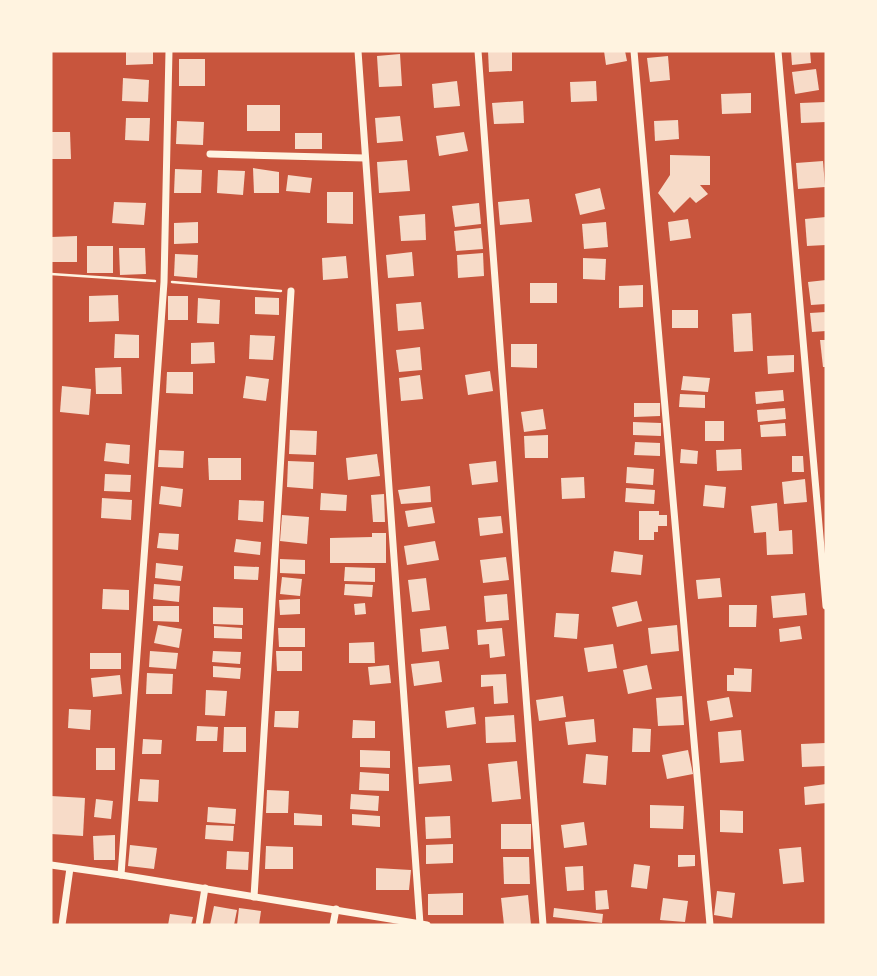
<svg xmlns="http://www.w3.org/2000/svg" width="877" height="976" viewBox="0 0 877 976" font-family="'PT Sans Narrow',sans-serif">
	<rect width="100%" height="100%" fill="#c8553d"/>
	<g fill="#f7dbc8">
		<polygon points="126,51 153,51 153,64 126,65"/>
		<polygon points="488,51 512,51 512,71 489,72"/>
		<polygon points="604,51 625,51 627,61 606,65"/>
		<polygon points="791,51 810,51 811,63 792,65"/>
		<polygon points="400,54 402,86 379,87 377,56"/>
		<polygon points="668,56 670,80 650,82 647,58"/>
		<rect x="179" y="59" width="26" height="27"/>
		<polygon points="816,69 819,90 795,94 792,72"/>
		<polygon points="123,78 149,80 148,102 122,101"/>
		<polygon points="457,81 460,106 434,108 432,84"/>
		<polygon points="596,81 597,101 571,102 570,82"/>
		<polygon points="751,93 751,113 722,114 721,94"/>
		<polygon points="523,101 524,123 494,124 492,103"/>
		<polygon points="826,102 826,122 801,123 800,103"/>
		<rect x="247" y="105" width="33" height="26"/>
		<polygon points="400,116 403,141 377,143 375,118"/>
		<polygon points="126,118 150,118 149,141 125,140"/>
		<polygon points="678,120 679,139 655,141 654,121"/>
		<polygon points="177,121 204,122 203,145 176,144"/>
		<polygon points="51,132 70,132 71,159 51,159"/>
		<polygon points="464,132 468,151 439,156 436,136"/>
		<rect x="295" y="133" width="27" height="16"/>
		<polygon points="670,155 710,156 710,185 700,185 708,194 696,203 690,197 674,213 658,193 670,175"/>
		<polygon points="407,160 410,191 379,193 377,162"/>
		<polygon points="823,161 825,187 798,189 796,163"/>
		<polygon points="253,168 279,172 279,193 254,193"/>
		<polygon points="175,169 202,170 201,193 174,193"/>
		<polygon points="218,170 245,171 243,195 217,193"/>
		<polygon points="288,175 312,178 310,193 286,191"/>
		<polygon points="600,188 605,209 580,215 575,194"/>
		<polygon points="327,192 353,192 353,224 327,223"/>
		<polygon points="529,199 532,222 500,225 498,202"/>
		<polygon points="114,202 146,203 144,225 112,223"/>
		<polygon points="479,203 481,224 455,227 452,206"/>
		<polygon points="425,214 426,240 401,241 399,216"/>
		<polygon points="826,217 826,245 807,246 805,219"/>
		<polygon points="688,219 691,238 670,241 668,222"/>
		<polygon points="198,222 198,243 174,244 174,223"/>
		<polygon points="606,222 608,247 584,249 582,224"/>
		<polygon points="481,228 483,249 456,251 454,231"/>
		<polygon points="77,236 77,262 51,262 51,237"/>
		<rect x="87" y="246" width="26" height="27"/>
		<polygon points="119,248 145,248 146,274 120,275"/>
		<polygon points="412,252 414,276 388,278 386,255"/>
		<polygon points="483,253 484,276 458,278 457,255"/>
		<polygon points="175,254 198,255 197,278 174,276"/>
		<polygon points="346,256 348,278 323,280 322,258"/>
		<polygon points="583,258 606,259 605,280 583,279"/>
		<polygon points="826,280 826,304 811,305 808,282"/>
		<rect x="530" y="283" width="27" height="20"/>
		<polygon points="643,285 643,307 619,308 619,286"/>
		<polygon points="118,295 119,321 89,322 89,296"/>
		<rect x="168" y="296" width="20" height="24"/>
		<polygon points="255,297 279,298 279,315 255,314"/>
		<polygon points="198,298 220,300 219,324 197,323"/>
		<polygon points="421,302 424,329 398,331 396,304"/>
		<rect x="672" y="310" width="26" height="18"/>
		<polygon points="826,312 826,331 812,332 810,313"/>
		<polygon points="751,313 753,351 734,352 732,314"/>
		<polygon points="115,334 139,335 139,358 114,358"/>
		<polygon points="250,335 275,336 273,360 249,359"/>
		<polygon points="820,340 826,340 826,367 823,367"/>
		<polygon points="214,342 215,363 191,364 191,343"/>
		<polygon points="511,344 537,344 537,368 511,367"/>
		<polygon points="420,347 422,370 399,372 396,350"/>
		<polygon points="794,355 794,372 768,374 767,356"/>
		<polygon points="121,367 122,394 96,394 95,368"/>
		<polygon points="490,371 493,391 468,395 465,375"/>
		<polygon points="167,372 193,372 193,394 166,393"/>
		<polygon points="420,375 423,399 401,401 399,378"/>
		<polygon points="246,376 269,379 266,401 243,398"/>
		<polygon points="683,376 710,378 708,392 681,390"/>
		<polygon points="62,386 91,389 89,415 60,412"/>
		<polygon points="783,390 784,401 756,404 755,392"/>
		<polygon points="680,394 705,395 705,408 679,407"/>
		<polygon points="634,403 660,403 660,416 634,417"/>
		<polygon points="785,408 786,419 758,422 757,410"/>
		<polygon points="543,409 546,429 524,432 521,412"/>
		<rect x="705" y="421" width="19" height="20"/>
		<polygon points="633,422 661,423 661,436 633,435"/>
		<polygon points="785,423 786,436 761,437 760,425"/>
		<polygon points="290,430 317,431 316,455 289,454"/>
		<polygon points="548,435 548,458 525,458 524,436"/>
		<polygon points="635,442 660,443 660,456 634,455"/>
		<polygon points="106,443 130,445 129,464 104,461"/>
		<polygon points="681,449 698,451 697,464 680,463"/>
		<polygon points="741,449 742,470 717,471 716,450"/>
		<polygon points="159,450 184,451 183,468 158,467"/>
		<polygon points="377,454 380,476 348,480 346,458"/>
		<polygon points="792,456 803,456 804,472 792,472"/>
		<polygon points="208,458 241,458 241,480 209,480"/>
		<polygon points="288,461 314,462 313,489 287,487"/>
		<polygon points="496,461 498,482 472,485 469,464"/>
		<polygon points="627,467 654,469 653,485 626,483"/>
		<polygon points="105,474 131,475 130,492 104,491"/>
		<polygon points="584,477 585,498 562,499 561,478"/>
		<polygon points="805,479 807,502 784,504 782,482"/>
		<polygon points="705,485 726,487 724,508 703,506"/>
		<polygon points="161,486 183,489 181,507 159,504"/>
		<polygon points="430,486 431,502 401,504 398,490"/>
		<polygon points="626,488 655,490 654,504 625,502"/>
		<polygon points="321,493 347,495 346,511 320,510"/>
		<polygon points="384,494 385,522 373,522 371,495"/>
		<polygon points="102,498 132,500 131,520 101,518"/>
		<polygon points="239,500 264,501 263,522 238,520"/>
		<polygon points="777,503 779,531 792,530 793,554 767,555 766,532 754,533 751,506"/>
		<polygon points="432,507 435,523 408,527 405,511"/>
		<polygon points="639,511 659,511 659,515 667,515 667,526 658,526 658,532 654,532 654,540 639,540"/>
		<polygon points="282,515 309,517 307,544 280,541"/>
		<polygon points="501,516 503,533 480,536 478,518"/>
		<polygon points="159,533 179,534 178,550 157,548"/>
		<polygon points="372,533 386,533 386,563 330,563 330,538 372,537"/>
		<polygon points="236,539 261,542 260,555 234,552"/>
		<polygon points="435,541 439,560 407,565 404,546"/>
		<polygon points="614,551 643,555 641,575 611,572"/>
		<polygon points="506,557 509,580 483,583 480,560"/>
		<polygon points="280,559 305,560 305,574 280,573"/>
		<polygon points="156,563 183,566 181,581 155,578"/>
		<polygon points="234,566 259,567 258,580 234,579"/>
		<polygon points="345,567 375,568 375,582 344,581"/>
		<polygon points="282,577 302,579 300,596 280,594"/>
		<polygon points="426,578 430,610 412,612 408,580"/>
		<polygon points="720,578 722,597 698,599 696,580"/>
		<polygon points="154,584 180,586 179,602 153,599"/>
		<polygon points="345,584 373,585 372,597 344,595"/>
		<polygon points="103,589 129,590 129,610 102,609"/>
		<polygon points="805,593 807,615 773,618 771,596"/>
		<polygon points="507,594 509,620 486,622 484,596"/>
		<polygon points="300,599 300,614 280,615 279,600"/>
		<polygon points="637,601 642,621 617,627 612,607"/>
		<polygon points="365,603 366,614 355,615 354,604"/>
		<polygon points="729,605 757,605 756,627 729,627"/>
		<polygon points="153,606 179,606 179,622 153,621"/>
		<polygon points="213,607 243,608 243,625 213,624"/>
		<polygon points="556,613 579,614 577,639 554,637"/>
		<polygon points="158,625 182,629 179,648 154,643"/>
		<polygon points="677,625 679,651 651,654 648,628"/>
		<polygon points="214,626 242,628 242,639 214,638"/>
		<polygon points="446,626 449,649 422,652 420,629"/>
		<polygon points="800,626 802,639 780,642 779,629"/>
		<polygon points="278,628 305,628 305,647 279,647"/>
		<polygon points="502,628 505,656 490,658 489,644 478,645 477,630"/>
		<polygon points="374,642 375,663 349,663 349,643"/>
		<polygon points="613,644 617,668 588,672 584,648"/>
		<polygon points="150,651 178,653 176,669 149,667"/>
		<polygon points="213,651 241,652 240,664 212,662"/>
		<polygon points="276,651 302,651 302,671 277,671"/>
		<rect x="90" y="653" width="31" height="16"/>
		<polygon points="439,661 442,682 414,686 411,664"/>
		<polygon points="389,665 391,683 370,685 368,667"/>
		<polygon points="647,665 652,689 628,694 623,670"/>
		<polygon points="213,666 241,668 240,679 213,677"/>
		<polygon points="734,668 752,669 751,692 727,691 727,675 734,675"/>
		<polygon points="147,673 173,674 172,694 146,694"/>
		<polygon points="506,674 508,703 494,704 493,686 481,687 481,675"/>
		<polygon points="120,675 122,694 93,697 91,678"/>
		<polygon points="206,690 227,691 225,716 205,715"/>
		<polygon points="563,696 566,717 539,721 536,700"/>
		<polygon points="682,696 684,725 658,726 656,698"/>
		<polygon points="729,697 733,717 710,721 707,701"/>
		<polygon points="474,707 476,724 447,728 445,711"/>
		<polygon points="69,709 91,710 90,730 68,728"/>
		<polygon points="275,711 299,711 298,728 274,727"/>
		<polygon points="514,715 516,742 486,743 485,717"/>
		<polygon points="594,719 596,742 568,745 565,722"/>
		<polygon points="353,720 375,721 375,738 352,738"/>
		<polygon points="197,726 218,727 217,741 196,741"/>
		<polygon points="224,727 246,727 246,752 223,752"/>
		<polygon points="633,728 651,729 650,752 632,752"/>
		<polygon points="741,730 744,761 720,763 718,732"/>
		<polygon points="143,739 162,740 161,754 142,754"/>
		<polygon points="826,743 826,766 802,767 801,744"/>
		<rect x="96" y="748" width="19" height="22"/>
		<polygon points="360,750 390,751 390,768 360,767"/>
		<polygon points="688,750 693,774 667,779 662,755"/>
		<polygon points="586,754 608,756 606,785 583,783"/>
		<polygon points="517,761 521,799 492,802 488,764"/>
		<polygon points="450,765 452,781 419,784 418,767"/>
		<polygon points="360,772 389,774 389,791 359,790"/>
		<polygon points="140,779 159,780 158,802 138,801"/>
		<polygon points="826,784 826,803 805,805 804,787"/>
		<polygon points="267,790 289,791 288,813 266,813"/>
		<polygon points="351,794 379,796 378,811 350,809"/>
		<polygon points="51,796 85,798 83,836 51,834"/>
		<polygon points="96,799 113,801 111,819 94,817"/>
		<polygon points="650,805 684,806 683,829 650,828"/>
		<polygon points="208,807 236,809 235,824 207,822"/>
		<polygon points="720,810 743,811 743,833 720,832"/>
		<polygon points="294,813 322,815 322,826 294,825"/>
		<polygon points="352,814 380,816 380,827 352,825"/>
		<polygon points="450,816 451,838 426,839 425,817"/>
		<polygon points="584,822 587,845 564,848 561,825"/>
		<rect x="501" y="824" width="30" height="25"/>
		<polygon points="206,825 234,826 233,841 205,839"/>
		<polygon points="115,835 115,860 94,860 93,836"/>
		<polygon points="453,844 453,863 426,864 426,845"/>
		<polygon points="130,845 157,848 154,869 128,866"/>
		<polygon points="266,846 293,847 293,869 265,869"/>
		<polygon points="801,847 804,882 783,884 779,849"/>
		<polygon points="227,851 249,852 248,870 226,869"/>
		<polygon points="678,855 695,855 695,866 678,867"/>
		<polygon points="503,857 529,857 530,884 504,884"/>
		<polygon points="634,864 650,866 647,889 631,887"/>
		<polygon points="583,866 584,890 567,891 565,867"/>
		<polygon points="376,868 411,870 409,890 376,890"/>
		<polygon points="607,890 609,909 596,910 595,891"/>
		<polygon points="717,891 735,893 732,918 714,915"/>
		<polygon points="463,893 463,915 428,915 428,894"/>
		<polygon points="528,895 531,925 504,925 501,898"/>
		<polygon points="663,898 688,901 685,922 660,920"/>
		<polygon points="214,906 237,910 234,925 210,925"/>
		<polygon points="239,908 261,911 259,925 237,925"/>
		<polygon points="554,908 603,914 602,923 553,917"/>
		<polygon points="170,914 193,917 191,925 168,925"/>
	</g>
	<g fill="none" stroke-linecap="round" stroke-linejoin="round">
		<g stroke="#fff3e0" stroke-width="2.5">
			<polyline points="51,274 155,281"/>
			<polyline points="172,282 281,291"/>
		</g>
		<g stroke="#fff3e0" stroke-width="7">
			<polyline points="358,51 420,924"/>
			<polyline points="478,51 543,925"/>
			<polyline points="634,51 710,925"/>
			<polyline points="778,51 826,606"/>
			<polyline points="210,154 365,158"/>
			<polyline points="51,865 121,875 427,925"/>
			<polyline points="121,875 164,282 169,51"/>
			<polyline points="254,897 291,291"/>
			<polyline points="62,925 70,868"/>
			<polyline points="199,925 205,888"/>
			<polyline points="333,925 336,909"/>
		</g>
	</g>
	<rect width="877" height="976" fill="none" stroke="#fff3e0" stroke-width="105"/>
</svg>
